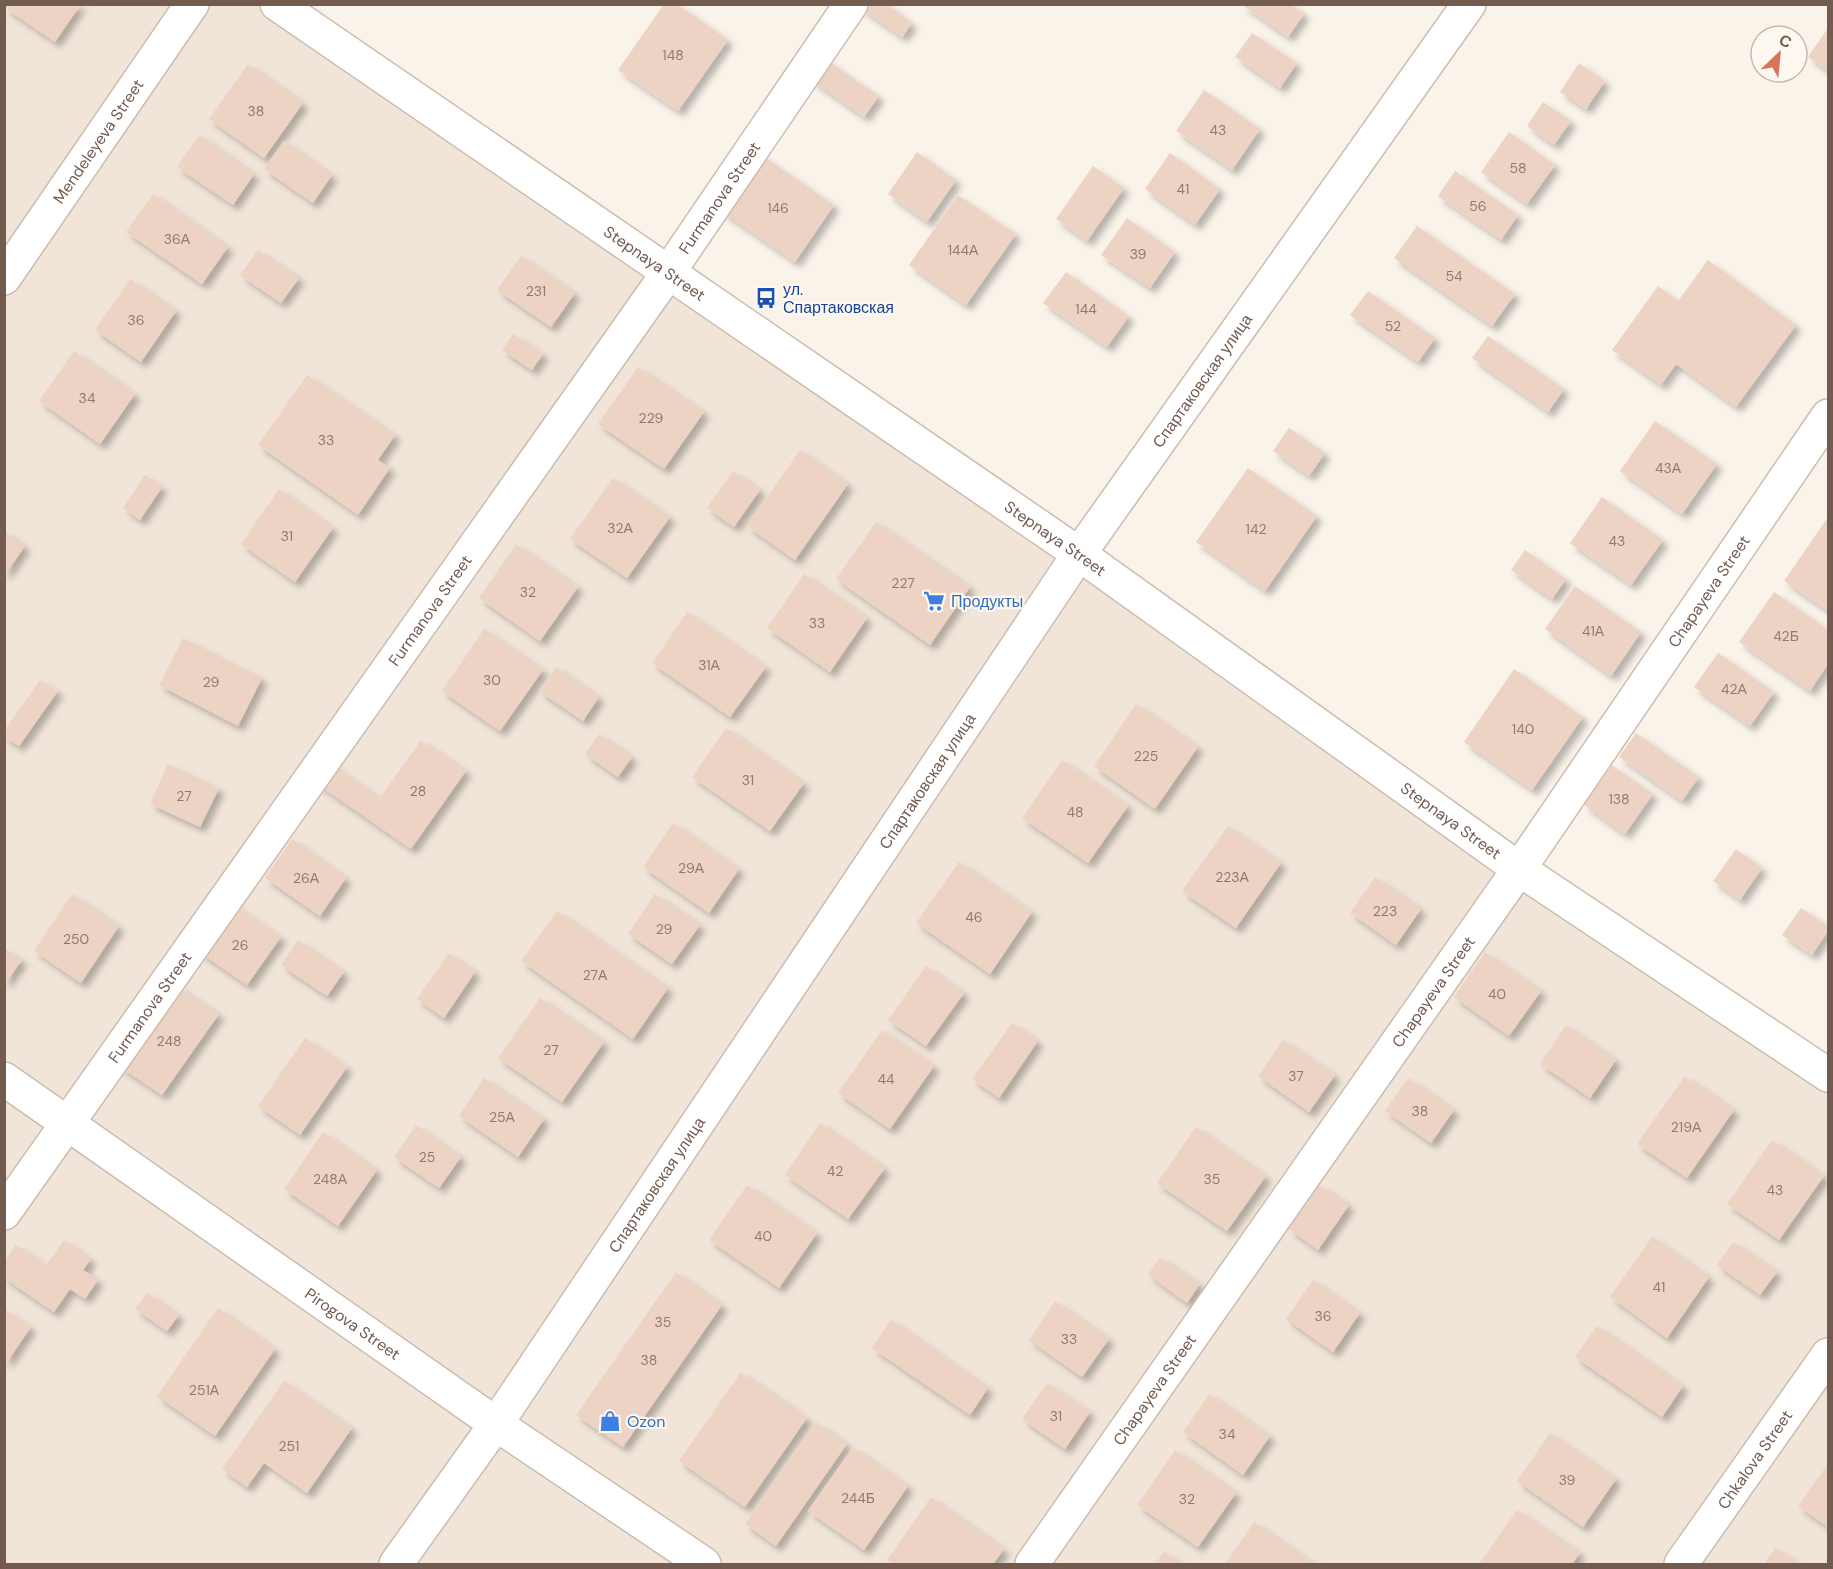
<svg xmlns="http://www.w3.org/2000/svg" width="1833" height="1569" viewBox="0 0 1833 1569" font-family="'DM Sans',sans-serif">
	<defs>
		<filter id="shadow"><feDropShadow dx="5.5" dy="5.5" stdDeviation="3" flood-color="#0004"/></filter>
	</defs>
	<rect width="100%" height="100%" fill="#faf3ea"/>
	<polygon fill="#f1e5d9" points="5,5 277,5 1828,1075 1828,1564 5,1564"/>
	<g fill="#edd3c4" filter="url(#shadow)">
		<polygon points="7,4 81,4 55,42 5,8"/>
		<polygon points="664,4 677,4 728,40 678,111 618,70"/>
		<polygon points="862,4 887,4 912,23 902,37 860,8"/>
		<polygon points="1241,4 1291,4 1304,14 1288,37"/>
		<polygon points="1828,28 1828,71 1808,57"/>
		<polygon points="1252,33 1297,63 1280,88 1235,57"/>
		<polygon points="825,59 879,96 864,117 811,80"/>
		<polygon points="1579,63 1605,81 1586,109 1560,92"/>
		<polygon points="248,64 303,103 264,158 209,119"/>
		<polygon points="1204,90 1260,129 1232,170 1176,131"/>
		<polygon points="1543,102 1571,121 1554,145 1527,126"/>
		<polygon points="1509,132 1555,165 1527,204 1481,172"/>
		<polygon points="199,135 254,174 233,205 177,167"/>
		<polygon points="284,141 332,175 313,203 264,169"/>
		<polygon points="917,152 956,180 927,222 888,194"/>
		<polygon points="1170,153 1220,189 1195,225 1145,189"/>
		<polygon points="760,154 834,205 795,262 721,211"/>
		<polygon points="1093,166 1124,188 1087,241 1056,219"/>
		<polygon points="1455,171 1518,215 1501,240 1438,196"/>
		<polygon points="153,194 228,247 202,284 126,232"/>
		<polygon points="958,195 1016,234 966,305 909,265"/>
		<polygon points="1127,218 1175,252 1150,288 1101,255"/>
		<polygon points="1417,226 1515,294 1492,326 1394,258"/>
		<polygon points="258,250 299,278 281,303 240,275"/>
		<polygon points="521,256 575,293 551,327 497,290"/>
		<polygon points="1708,260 1796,325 1736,407 1676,364 1661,385 1612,350 1658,286 1678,301"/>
		<polygon points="1066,272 1129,316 1107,347 1043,303"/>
		<polygon points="130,279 176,311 141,362 95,330"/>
		<polygon points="1368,291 1435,338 1418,362 1350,315"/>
		<polygon points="513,334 543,354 532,370 502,350"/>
		<polygon points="1488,336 1564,389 1548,412 1472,358"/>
		<polygon points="74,351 135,394 100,444 39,401"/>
		<polygon points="638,367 704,412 664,469 598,424"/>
		<polygon points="307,375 395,435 378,460 390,468 358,515 258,445"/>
		<polygon points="1655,421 1717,464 1682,514 1620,471"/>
		<polygon points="1289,428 1325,453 1309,476 1273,451"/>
		<polygon points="800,450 848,484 795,560 747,526"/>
		<polygon points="1248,468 1317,516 1265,591 1196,542"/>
		<polygon points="733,471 760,490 734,527 707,508"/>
		<polygon points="145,475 162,487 140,520 123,508"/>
		<polygon points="613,478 670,517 627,578 570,539"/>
		<polygon points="279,489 333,528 295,582 241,544"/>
		<polygon points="1602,497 1663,540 1631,585 1570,543"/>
		<polygon points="1828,517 1828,611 1784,581"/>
		<polygon points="876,522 970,587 930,645 836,579"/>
		<polygon points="4,531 25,546 4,576"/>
		<polygon points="516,544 578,587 540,641 479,598"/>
		<polygon points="1525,550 1566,579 1552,599 1511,570"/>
		<polygon points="804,574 867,618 830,672 767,628"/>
		<polygon points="1575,586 1641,632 1611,676 1545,629"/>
		<polygon points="1774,592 1828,630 1828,664 1810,691 1739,642"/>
		<polygon points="687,612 766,667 730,717 652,663"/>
		<polygon points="484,629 543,670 500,731 442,691"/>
		<polygon points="183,638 262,678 238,726 159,685"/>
		<polygon points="1718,653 1774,692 1750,726 1694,687"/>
		<polygon points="556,667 599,697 583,721 539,691"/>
		<polygon points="1514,669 1583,717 1532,790 1464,742"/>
		<polygon points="40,680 58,691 19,746 4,737 4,731"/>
		<polygon points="1136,704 1198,747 1155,809 1094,766"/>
		<polygon points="726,728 804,783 770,831 692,777"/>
		<polygon points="1636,733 1699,777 1682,801 1619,757"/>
		<polygon points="599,734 632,757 618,777 585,754"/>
		<polygon points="421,740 466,771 411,849 316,783 329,763 380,798"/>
		<polygon points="1062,760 1128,806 1088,863 1022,818"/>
		<polygon points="168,764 219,788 200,827 150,804"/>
		<polygon points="1612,765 1653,794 1625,834 1584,805"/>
		<polygon points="673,823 739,869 709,913 643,867"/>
		<polygon points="1228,826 1281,863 1236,928 1182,891"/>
		<polygon points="292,839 346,878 320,916 265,878"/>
		<polygon points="1736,849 1762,868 1740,900 1713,881"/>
		<polygon points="959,862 1032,912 990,974 916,923"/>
		<polygon points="1375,877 1421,909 1396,945 1350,913"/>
		<polygon points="72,894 119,926 81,983 34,951"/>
		<polygon points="655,894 700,925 672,964 628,934"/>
		<polygon points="232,904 281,937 247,985 199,952"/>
		<polygon points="1801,908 1828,926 1828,931 1812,955 1782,935"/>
		<polygon points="557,911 668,988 633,1039 521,961"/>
		<polygon points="298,940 344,972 327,996 281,965"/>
		<polygon points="4,948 22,960 4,985"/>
		<polygon points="1485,952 1541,991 1509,1036 1454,997"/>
		<polygon points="449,953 475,972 444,1018 417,999"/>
		<polygon points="926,966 964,993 926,1046 888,1020"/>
		<polygon points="177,986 219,1014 162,1095 120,1067"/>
		<polygon points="540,998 604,1042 562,1102 498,1058"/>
		<polygon points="1012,1023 1038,1041 999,1098 972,1079"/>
		<polygon points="1566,1025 1616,1060 1590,1098 1540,1064"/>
		<polygon points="882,1030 934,1066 890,1129 838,1093"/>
		<polygon points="305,1038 347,1067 300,1135 258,1106"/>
		<polygon points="1283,1040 1335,1075 1309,1112 1258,1076"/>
		<polygon points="1685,1076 1734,1110 1687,1178 1637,1144"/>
		<polygon points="484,1078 544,1119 518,1157 459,1116"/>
		<polygon points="1408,1078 1454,1110 1431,1143 1385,1111"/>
		<polygon points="820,1123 885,1168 848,1219 785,1175"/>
		<polygon points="416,1125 461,1157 439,1188 394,1157"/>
		<polygon points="1196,1127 1266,1176 1227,1231 1157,1183"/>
		<polygon points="323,1132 377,1170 338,1226 284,1189"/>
		<polygon points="1772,1140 1824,1176 1779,1240 1727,1204"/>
		<polygon points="747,1185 817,1233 779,1288 709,1240"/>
		<polygon points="1320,1185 1349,1205 1318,1250 1289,1229"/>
		<polygon points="1652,1237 1709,1277 1667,1338 1610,1297"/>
		<polygon points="64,1240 91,1259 83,1270 98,1280 85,1299 70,1289 54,1312 4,1278 4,1262 16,1245 46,1265"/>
		<polygon points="1733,1242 1777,1272 1760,1295 1717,1265"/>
		<polygon points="1160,1257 1200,1284 1187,1303 1148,1275"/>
		<polygon points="676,1272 722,1305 623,1447 576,1415"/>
		<polygon points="1313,1280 1360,1313 1333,1352 1286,1319"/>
		<polygon points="147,1293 179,1315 167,1331 135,1309"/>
		<polygon points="1055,1301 1109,1339 1082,1377 1029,1340"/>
		<polygon points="218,1308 275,1349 215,1436 157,1396"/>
		<polygon points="4,1309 31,1327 7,1362 4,1361"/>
		<polygon points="891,1320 988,1388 970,1415 872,1348"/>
		<polygon points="1597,1326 1683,1386 1662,1417 1575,1357"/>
		<polygon points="741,1372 807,1418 745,1507 679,1461"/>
		<polygon points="284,1381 352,1428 307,1493 264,1463 247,1487 222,1469"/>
		<polygon points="1047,1383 1090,1412 1065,1449 1022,1419"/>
		<polygon points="1209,1394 1270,1436 1243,1475 1183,1432"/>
		<polygon points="816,1422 847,1444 776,1546 745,1524"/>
		<polygon points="1550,1433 1616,1479 1583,1527 1517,1481"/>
		<polygon points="853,1447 908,1486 864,1550 808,1511"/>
		<polygon points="1175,1450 1236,1493 1198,1547 1137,1505"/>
		<polygon points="1827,1465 1828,1467 1828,1527 1798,1506"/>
		<polygon points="931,1497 1004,1549 993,1564 893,1564 887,1560"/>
		<polygon points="1517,1510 1580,1553 1572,1564 1479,1564"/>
		<polygon points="1254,1522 1314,1564 1226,1563"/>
		<polygon points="1775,1548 1799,1564 1764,1564"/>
		<polygon points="1164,1552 1182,1564 1155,1564"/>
	</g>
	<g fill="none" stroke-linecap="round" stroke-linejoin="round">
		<defs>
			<g id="street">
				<path id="s1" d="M4,278l188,-274"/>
				<path id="s2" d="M4,1079l492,345 208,140"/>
				<path id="s3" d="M4,1213l664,-940 183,-269"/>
				<path id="s4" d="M396,1564l100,-140 583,-870 390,-550"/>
				<path id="s5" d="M1032,1564l487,-695 309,-453"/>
				<path id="s6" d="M1681,1564l147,-209"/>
			</g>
			<g id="secondary">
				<path id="s7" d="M277,4l802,550 440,315 309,206"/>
			</g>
		</defs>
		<use href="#street" stroke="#ccbcb0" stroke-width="36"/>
		<use href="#secondary" stroke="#cebcae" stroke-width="36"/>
		<use href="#street" stroke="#fff" stroke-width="33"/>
		<use href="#secondary" stroke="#fff" stroke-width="33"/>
	</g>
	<defs>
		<symbol id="bus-bare" viewBox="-9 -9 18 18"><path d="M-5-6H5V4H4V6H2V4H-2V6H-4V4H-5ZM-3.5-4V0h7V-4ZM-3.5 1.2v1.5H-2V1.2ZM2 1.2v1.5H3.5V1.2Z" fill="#1a4fb4" stroke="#fdf8f0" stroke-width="2.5" paint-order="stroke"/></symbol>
		<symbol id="supermarket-bare" viewBox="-9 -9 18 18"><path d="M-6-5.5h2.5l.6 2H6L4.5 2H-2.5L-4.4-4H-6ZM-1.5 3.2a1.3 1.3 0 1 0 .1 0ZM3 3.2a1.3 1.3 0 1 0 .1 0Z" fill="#3f7fe0" stroke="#fdf8f0" stroke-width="2.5" paint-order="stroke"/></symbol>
		<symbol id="shop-bare" viewBox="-9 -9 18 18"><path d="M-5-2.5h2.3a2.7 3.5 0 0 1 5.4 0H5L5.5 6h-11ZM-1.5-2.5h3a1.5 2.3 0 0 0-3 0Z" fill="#3f7fe0" stroke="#fdf8f0" stroke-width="2.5" paint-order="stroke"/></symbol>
	</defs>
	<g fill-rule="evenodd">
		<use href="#bus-bare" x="751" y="283" width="30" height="30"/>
		<use href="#supermarket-bare" x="919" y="586" width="30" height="30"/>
		<use href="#shop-bare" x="595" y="1406" width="30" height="30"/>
	</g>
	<g text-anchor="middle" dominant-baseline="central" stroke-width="4.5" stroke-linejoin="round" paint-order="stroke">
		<g font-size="14" fill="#92796c">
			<text x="673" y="55">148</text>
			<text x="256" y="111">38</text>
			<text x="1218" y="130">43</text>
			<text x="1518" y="168">58</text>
			<text x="1183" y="189">41</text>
			<text x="1478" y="206">56</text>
			<text x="778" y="208">146</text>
			<text x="177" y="239">36А</text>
			<text x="963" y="250">144А</text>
			<text x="1138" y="254">39</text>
			<text x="1454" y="276">54</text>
			<text x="536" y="291">231</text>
			<text x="1086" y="309">144</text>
			<text x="136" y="320">36</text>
			<text x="1393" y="326">52</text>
			<text x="87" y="398">34</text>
			<text x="651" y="418">229</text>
			<text x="326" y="440">33</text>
			<text x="1668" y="468">43А</text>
			<text x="620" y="528">32А</text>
			<text x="1256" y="529">142</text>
			<text x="287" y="536">31</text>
			<text x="1617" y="541">43</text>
			<text x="903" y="583">227</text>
			<text x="528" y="592">32</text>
			<text x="817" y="623">33</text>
			<text x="1593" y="631">41А</text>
			<text x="1786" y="636">42Б</text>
			<text x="709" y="665">31А</text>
			<text x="492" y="680">30</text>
			<text x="211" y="682">29</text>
			<text x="1734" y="689">42А</text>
			<text x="1523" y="729">140</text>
			<text x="1146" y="756">225</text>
			<text x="748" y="780">31</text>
			<text x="418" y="791">28</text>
			<text x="184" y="796">27</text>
			<text x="1619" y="799">138</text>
			<text x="1075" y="812">48</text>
			<text x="691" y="868">29А</text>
			<text x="1232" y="877">223А</text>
			<text x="306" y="878">26А</text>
			<text x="1385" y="911">223</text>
			<text x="974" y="917">46</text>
			<text x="664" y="929">29</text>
			<text x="76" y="939">250</text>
			<text x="240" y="945">26</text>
			<text x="595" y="975">27А</text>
			<text x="1497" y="994">40</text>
			<text x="169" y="1041">248</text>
			<text x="551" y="1050">27</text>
			<text x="1296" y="1076">37</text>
			<text x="886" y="1079">44</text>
			<text x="1420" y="1111">38</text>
			<text x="502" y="1117">25А</text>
			<text x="1686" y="1127">219А</text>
			<text x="427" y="1157">25</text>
			<text x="835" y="1171">42</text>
			<text x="330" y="1179">248А</text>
			<text x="1212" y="1179">35</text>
			<text x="1775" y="1190">43</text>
			<text x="763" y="1236">40</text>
			<text x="1659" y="1287">41</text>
			<text x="1323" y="1316">36</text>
			<text x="663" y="1322">35</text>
			<text x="1069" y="1339">33</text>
			<text x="649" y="1360">38</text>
			<text x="204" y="1390">251А</text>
			<text x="1056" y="1416">31</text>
			<text x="1227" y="1434">34</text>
			<text x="289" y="1446">251</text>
			<text x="1567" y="1480">39</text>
			<text x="858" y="1498">244Б</text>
			<text x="1187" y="1499">32</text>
		</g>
		<g font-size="16" fill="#735b4f" stroke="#fdf8f0">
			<text stroke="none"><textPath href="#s1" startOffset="166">Mendeleyeva Street</textPath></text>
			<text stroke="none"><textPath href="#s3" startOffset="1242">Furmanova Street</textPath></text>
			<text stroke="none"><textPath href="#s7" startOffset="458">Stepnaya Street</textPath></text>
			<text stroke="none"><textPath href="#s4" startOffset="1432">Спартаковская улица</textPath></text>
			<text stroke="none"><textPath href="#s7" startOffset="944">Stepnaya Street</textPath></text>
			<text stroke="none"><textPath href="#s5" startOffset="1185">Chapayeva Street</textPath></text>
			<text stroke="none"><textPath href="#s3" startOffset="738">Furmanova Street</textPath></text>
			<text stroke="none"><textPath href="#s4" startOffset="946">Спартаковская улица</textPath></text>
			<text stroke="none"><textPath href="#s7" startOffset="1430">Stepnaya Street</textPath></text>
			<text stroke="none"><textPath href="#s5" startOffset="699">Chapayeva Street</textPath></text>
			<text stroke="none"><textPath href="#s3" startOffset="252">Furmanova Street</textPath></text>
			<text stroke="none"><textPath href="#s4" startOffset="460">Спартаковская улица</textPath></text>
			<text stroke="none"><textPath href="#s2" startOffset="426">Pirogova Street</textPath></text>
			<text stroke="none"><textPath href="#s5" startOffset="213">Chapayeva Street</textPath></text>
			<text stroke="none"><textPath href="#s6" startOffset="128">Chkalova Street</textPath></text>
		</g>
		<g font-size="16" fill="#164399" stroke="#fdf8f0" text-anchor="start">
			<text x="783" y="289">ул.<tspan x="783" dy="18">Спартаковская</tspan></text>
		</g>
		<g font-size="16" fill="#366cbe" stroke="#fdf8f0" text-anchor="start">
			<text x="951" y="601">Продукты</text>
			<text x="627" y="1421">Ozon</text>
		</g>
	</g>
	<rect width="1833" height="1569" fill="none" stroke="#735b4f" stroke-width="12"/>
	<g transform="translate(1779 54) rotate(26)"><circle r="28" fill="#fdf8f0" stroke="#c6b9b0" stroke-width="1.5"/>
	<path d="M0-4.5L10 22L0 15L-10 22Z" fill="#d7745c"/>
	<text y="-9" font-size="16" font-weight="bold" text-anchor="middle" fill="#735b4f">С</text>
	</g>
</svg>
